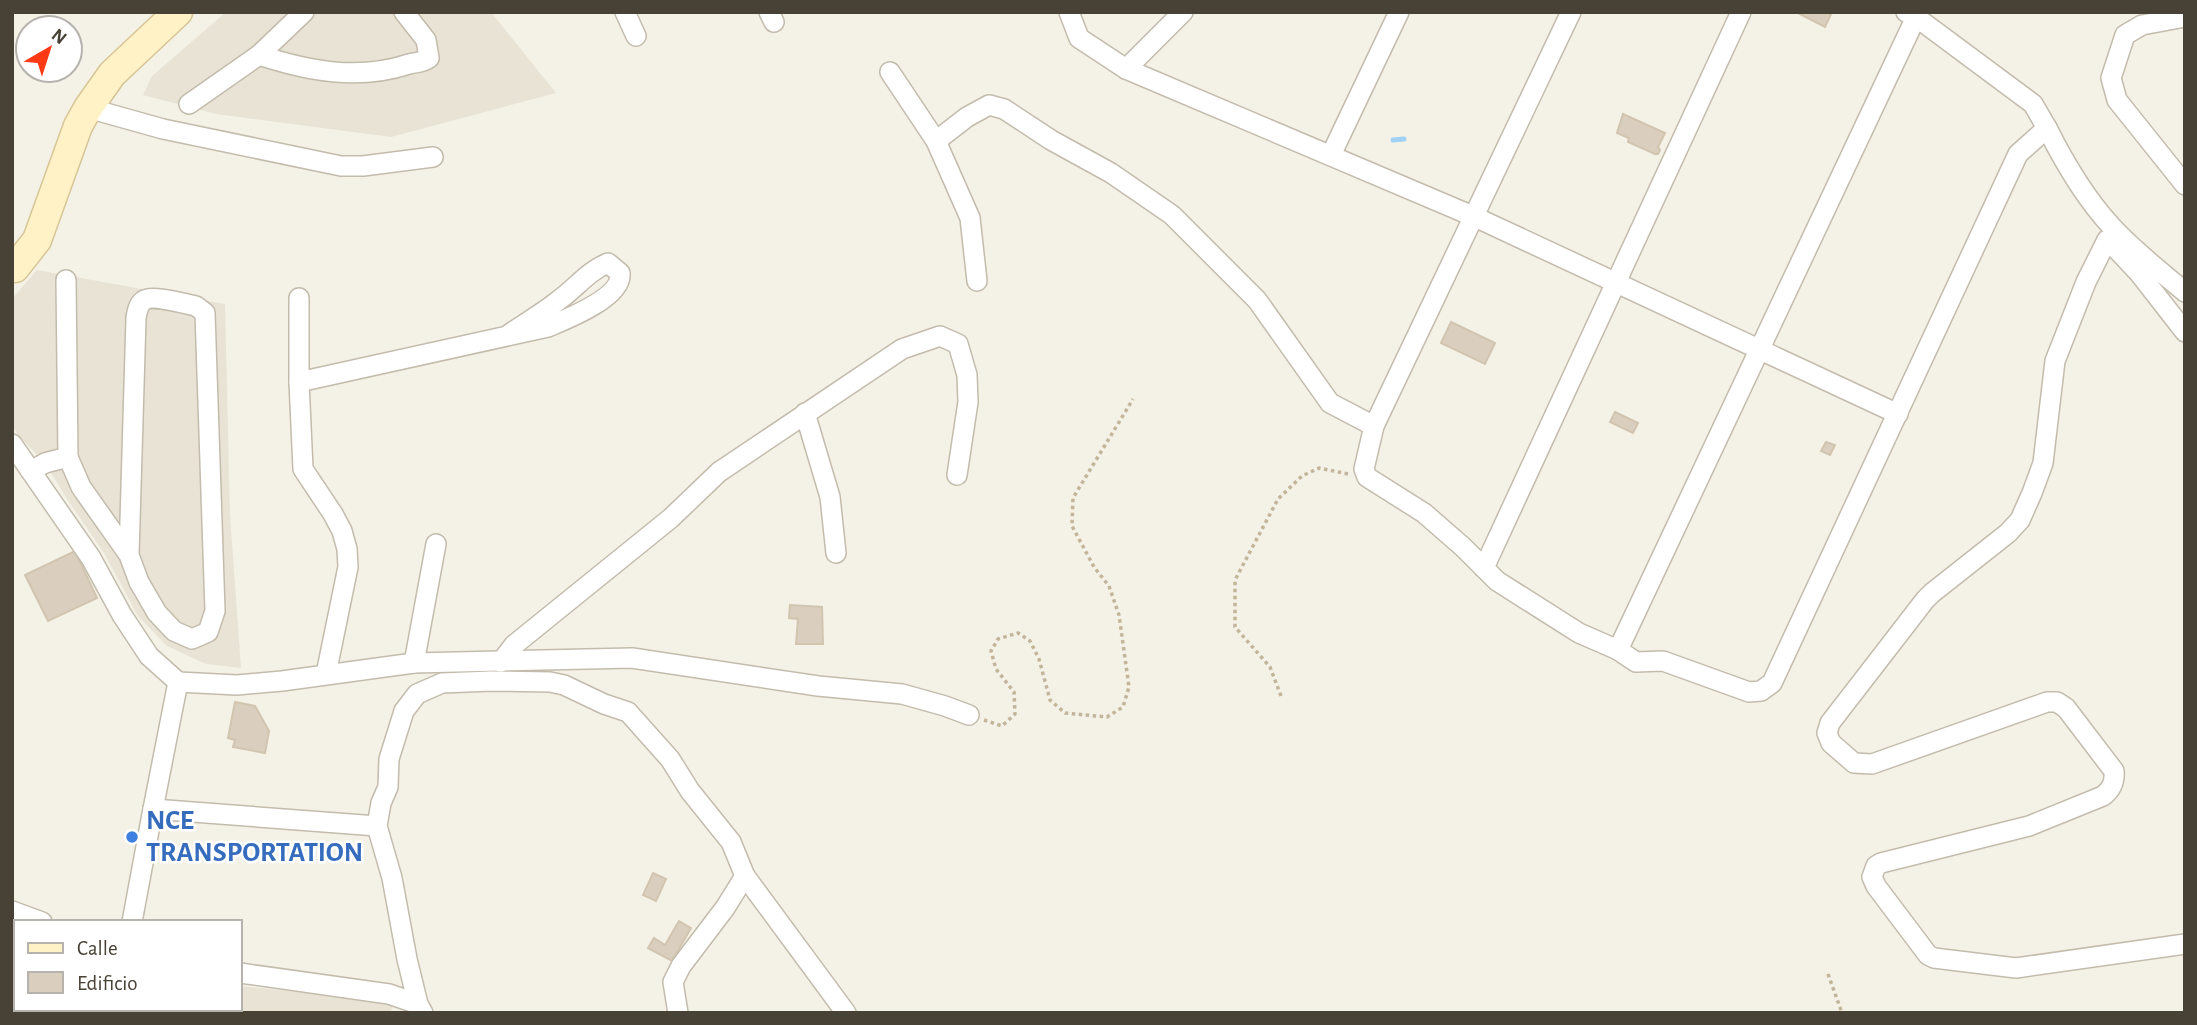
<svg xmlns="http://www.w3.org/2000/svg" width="2197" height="1025" viewBox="0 0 2197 1025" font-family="'Alegreya Sans',sans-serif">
	<rect width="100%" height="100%" fill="#f4f1e7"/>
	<g fill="#e9e3d5">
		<polygon points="226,12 491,12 556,93 391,137 216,114 143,95 152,76"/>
		<polygon points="37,270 225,304 230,515 241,668 206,664 167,646 138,616 104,553 69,502 45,463 17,434 12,425 12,299"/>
		<polygon points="240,986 395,1002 390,1013 197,1013 200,1009 240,1009"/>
	</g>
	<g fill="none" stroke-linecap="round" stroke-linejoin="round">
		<polyline stroke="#a1d1f4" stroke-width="5" points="1393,140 1404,139"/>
	</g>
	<g fill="#dacfbf" stroke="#d2c5af" stroke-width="2">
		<polygon points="1796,12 1832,12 1825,27"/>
		<polygon points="1623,114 1665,133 1658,147 1660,150 1658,154 1655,154 1628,142 1629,138 1617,133"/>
		<polygon points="1451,322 1495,343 1485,364 1441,343"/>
		<polygon points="1615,412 1638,423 1633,433 1610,422"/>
		<polygon points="1826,442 1835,445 1830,455 1821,451"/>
		<polygon points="75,551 97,598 48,621 25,575"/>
		<polygon points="790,605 822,607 823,644 796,644 798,619 789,618"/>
		<polygon points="235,702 255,706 269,731 265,753 233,747 235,740 228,738"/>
		<polygon points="653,873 666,879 656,901 643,895"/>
		<polygon points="679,921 691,928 672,961 648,948 654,938 665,945"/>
	</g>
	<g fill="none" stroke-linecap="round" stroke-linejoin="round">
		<defs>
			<g id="street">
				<polyline points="625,12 636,36"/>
				<polyline points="769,12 774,22"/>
				<polyline points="1069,12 1079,38 1126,69 1475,217 1898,414"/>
				<polyline points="1571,12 1374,426 1364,469 1367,477 1424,513 1463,547 1497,581 1579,633 1618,650"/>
				<polyline points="1906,12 1916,17 2033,104 2047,128 2018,154 1772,683 1761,691 1749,692 1663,661 1636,662 1618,650 1916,17"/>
				<polyline points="2185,17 2142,25 2125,35 2111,78 2117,100 2185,185"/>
				<path d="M259,55c49,16 99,26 150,9 8,-2 13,-1 20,-6l-3,-18 -22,-28"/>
				<polyline points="1126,69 1183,12"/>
				<polyline points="890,72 936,141 970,218 977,281"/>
				<polyline points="189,104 259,55 304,12"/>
				<polyline points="88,108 163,129 341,166 363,166 433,157"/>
				<path d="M2047,128c18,36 38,70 65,99 22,24 48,44 73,65"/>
				<polyline points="936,141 967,117 989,105 1004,109 1051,140 1111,173 1172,215 1257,300 1330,403 1374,426"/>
				<polyline points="1331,155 1399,12"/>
				<path d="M2107,240l-21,42 -31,79 -12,102 -11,30 -12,27 -12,13 -76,60 -7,7 -95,123 -3,10 4,10 23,20 18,1 175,-62h10l9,6 48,63c1,11 -2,18 -11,25l-74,30 -148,37 -5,3 -4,11 4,9 52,69 6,3 82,10 169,-24"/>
				<polyline points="2109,241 2139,273 2185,332"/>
				<polyline points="299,298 299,382 303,469 333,514 342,531 347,549 348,567 326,674"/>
				<path d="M299,382l249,-55c19,-8 75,-30 72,-54l-12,-10c-20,8 -32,25 -49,37 -16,13 -34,23 -51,35"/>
				<polyline points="805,413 830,497 836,553"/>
				<polyline points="12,444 91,558 122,615 149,656 178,682"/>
				<path d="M68,457l13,30 48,68 10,27 18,31 17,18 18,8 16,-7 7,-21 -10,-298 -9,-7c-11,-2 -45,-12 -53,-5 -5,4 -6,11 -7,17l-7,237"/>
				<polyline points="31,471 45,463 68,457 66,280"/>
				<polyline points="1484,568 1741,12"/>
				<polyline points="501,662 514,645 671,518 719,472 902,349 940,336 958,344 967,375 968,402 957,475"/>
				<polyline points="414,663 436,544"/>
				<polyline points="178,682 237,685 282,681 414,663 632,658 818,686 902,694 945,706 969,715"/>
				<polyline points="153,809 377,826"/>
				<polyline points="12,911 42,922"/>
				<polyline points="132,922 153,809 178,682"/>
				<polyline points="240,973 389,994 418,1004"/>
				<polyline points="128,1009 128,1013"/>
				<polyline points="208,1013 211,1009"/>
				<polyline points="423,1013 418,1004 407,959 392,878 377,826 381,803 388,787 389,759 404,711 417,694 442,683 491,681 550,682 564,685 604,704 628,712 670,759 690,791 731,842 745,876 846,1013"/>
				<polyline points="678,1013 673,982 681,966 725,908 745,876"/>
			</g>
			<polyline id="secondary" points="12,268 15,268 37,240 78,126 88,108 112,74 178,12"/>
		</defs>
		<use href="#street" stroke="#c3bcac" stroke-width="22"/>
		<use href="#secondary" stroke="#d7c595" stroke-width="31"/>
		<g stroke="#c3b59a" stroke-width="3.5" stroke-dasharray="3.5 3.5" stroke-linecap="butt">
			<polyline points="1281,696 1270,667 1235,627 1235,580 1278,499 1302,476 1319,468 1348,474"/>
			<polyline points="984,720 1002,726 1015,714 1014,692 996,669 991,651 998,639 1018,633 1030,641 1039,659 1050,700 1065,713 1107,717 1123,707 1129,687 1119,615 1109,586 1094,567 1072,526 1073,498 1133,399"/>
			<polyline points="1828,974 1842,1013"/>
		</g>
		<use href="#street" stroke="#fff" stroke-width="19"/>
		<use href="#secondary" stroke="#fff2c7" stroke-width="28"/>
	</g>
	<circle fill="#3f7fe0" stroke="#fff" stroke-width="2.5" cx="132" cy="837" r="7"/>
	<g text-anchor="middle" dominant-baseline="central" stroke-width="5" stroke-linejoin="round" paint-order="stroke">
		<g font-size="28" font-weight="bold" fill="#366cbe" stroke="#fff" text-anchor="start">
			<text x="146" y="821">NCE<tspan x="146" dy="32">TRANSPORTATION</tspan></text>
		</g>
	</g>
	<rect width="2197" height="1025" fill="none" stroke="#484136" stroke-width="28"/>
	<rect x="14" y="920" width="228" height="91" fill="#ffffff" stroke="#b6b3af" stroke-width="2"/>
	<rect x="28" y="943" width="35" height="10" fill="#fff2c7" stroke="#b6b3af" stroke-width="2"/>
	<text x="77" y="955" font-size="21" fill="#484136">Calle</text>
	<rect x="28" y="972" width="35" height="21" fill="#dacfbf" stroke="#b6b3af" stroke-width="2"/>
	<text x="77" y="990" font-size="21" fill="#484136">Edificio</text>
	<g transform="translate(49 49) rotate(39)"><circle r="33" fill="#ffffff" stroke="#b6b3af" stroke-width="2"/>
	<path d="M0-5L12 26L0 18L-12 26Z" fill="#ff3914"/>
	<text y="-10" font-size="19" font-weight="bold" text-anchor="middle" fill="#484136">N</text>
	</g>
</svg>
